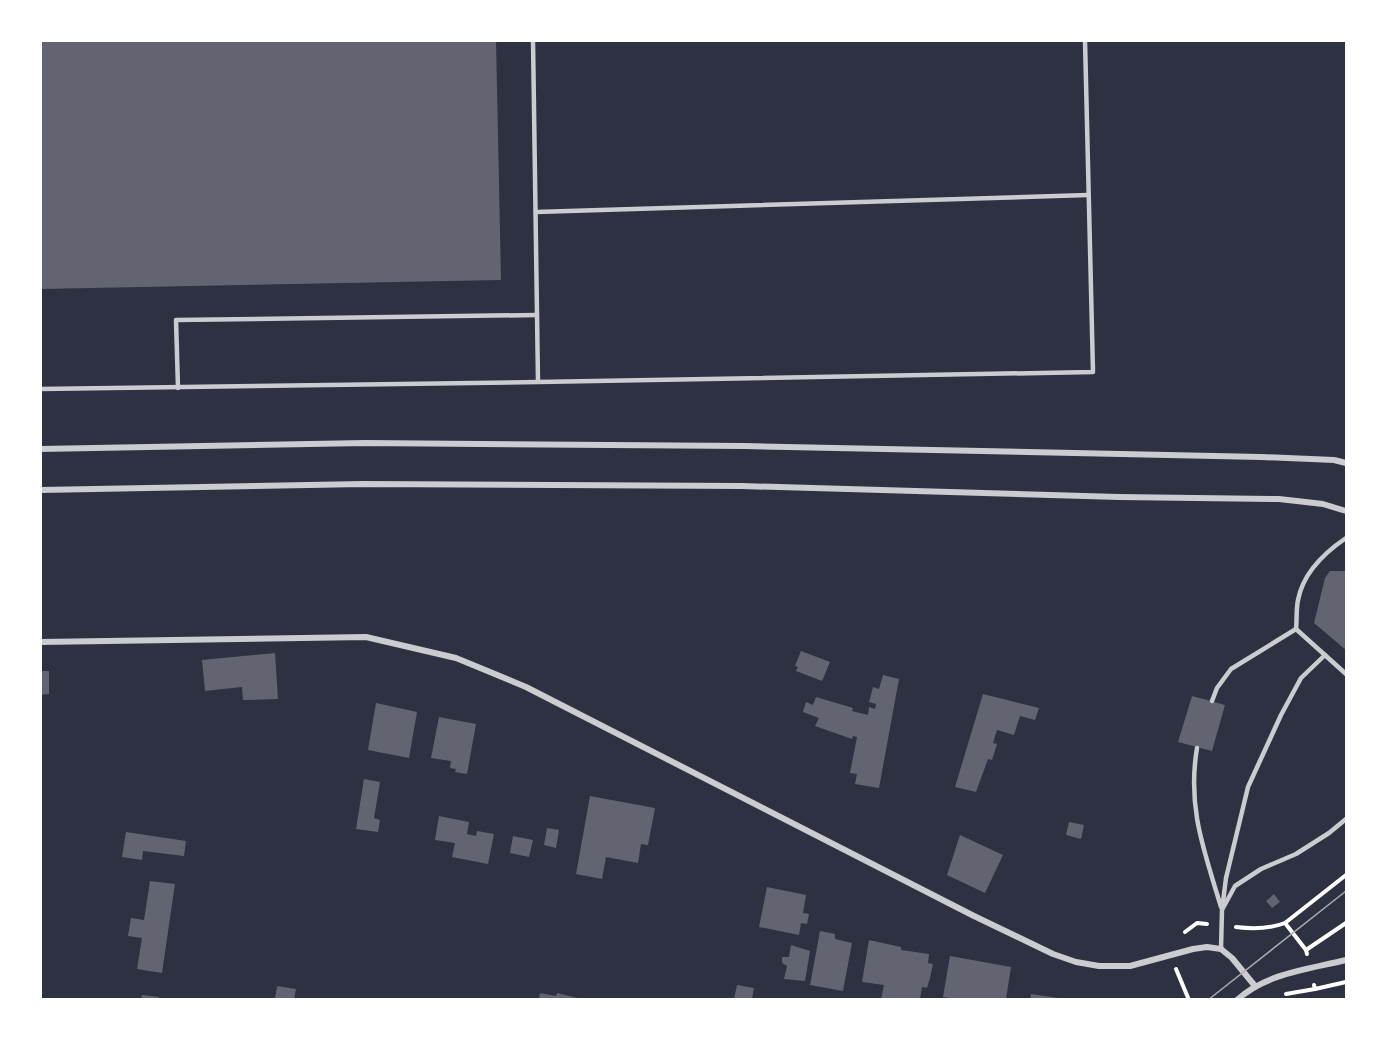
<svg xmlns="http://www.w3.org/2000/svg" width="1387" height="1040" viewBox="0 0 1387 1040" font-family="Helvetica,sans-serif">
	<rect width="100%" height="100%" fill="#2d3142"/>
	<g fill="#626471">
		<polygon points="40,40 496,40 501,280 40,289"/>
		<polygon points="1330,571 1346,571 1346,650 1314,623 1325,578"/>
		<polygon points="801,651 830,662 822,681 796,671 798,667 795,666"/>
		<polygon points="275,653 278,699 243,700 242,687 205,691 202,660"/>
		<polygon points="40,671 49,671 49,694 40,695"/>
		<polygon points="883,675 899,679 879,788 855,784 857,774 850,773 857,737 853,736 852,739 815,726 819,718 803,712 806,702 813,705 816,697 853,708 852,711 868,715 869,707 875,709 876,704 869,702 873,687 879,689"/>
		<polygon points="983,694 1039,708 1035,720 1020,716 1014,735 997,730 993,743 997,744 992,760 988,759 976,792 955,787"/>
		<polygon points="1192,696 1225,705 1212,751 1178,742"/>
		<polygon points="376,703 417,712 409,758 368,750"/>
		<polygon points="439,717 476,724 467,774 455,772 456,769 450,768 451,761 431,758"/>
		<polygon points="364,779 380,782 374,818 380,820 378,832 356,829"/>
		<polygon points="590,796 655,808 648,845 641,844 638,863 606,857 602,879 576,874"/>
		<polygon points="439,816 469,822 467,834 476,836 477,831 494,834 488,864 452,857 455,843 435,840"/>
		<polygon points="1069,822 1084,825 1081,839 1066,835"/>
		<polygon points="547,828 559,830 556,848 544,845"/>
		<polygon points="126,832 186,841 184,856 143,851 142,860 122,857"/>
		<polygon points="960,835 1003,855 985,893 947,875"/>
		<polygon points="513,836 533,840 529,857 510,853"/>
		<polygon points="150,881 175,884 162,973 137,969 142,938 128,936 131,918 144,920"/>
		<polygon points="767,887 806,895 803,913 809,914 807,924 801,923 799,935 759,927"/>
		<polygon points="1274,894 1280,902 1272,908 1266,901"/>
		<polygon points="820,931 835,934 835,939 852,943 843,991 810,985"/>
		<polygon points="869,940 901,947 901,950 929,954 928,963 933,964 930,978 927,988 922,987 920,999 881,999 884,985 862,982"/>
		<polygon points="791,945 810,951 805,981 784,979 787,966 782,963 782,957 789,957"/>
		<polygon points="950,956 1011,967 1006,999 955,999 943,997"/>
		<polygon points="737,985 754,988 752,999 734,999"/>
		<polygon points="277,986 296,989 294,999 275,999"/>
		<polygon points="540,993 556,996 557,993 582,999 539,999"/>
		<polygon points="1031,994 1058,998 1058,999 1030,999"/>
		<polygon points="142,995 159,997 159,999 141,999"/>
	</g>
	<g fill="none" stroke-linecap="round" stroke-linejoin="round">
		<g stroke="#fff" stroke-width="4">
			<polyline points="1285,923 1306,950 1307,954"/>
			<path d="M1236,927c16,2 33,2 49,-4l61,-48"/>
			<polyline points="1185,932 1197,923 1207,924"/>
			<polyline points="1306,950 1346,923"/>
			<polyline points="1176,969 1189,1000"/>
			<polyline points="1314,985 1315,989 1346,982"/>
			<polyline points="1286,994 1315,989"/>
		</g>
		<g stroke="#caccd0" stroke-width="4.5">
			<polyline points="533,40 538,382 1093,372 1085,40"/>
			<polyline points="536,212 1088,195"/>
			<polyline points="178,388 176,320 536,315"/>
			<polyline points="40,389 538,382"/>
			<path d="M1296,629c1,-9 0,-19 2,-29 5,-27 26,-47 48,-62"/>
			<polyline points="1296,629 1346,674"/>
			<polyline points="1212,701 1217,688 1231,669 1296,629"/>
			<path d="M1197,748c-10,60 7,102 24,159"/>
			<polyline points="1223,908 1235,886 1261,869 1296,854 1329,833 1346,819"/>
			<polyline points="1221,949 1222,910 1226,878 1248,787 1281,715 1301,678 1325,655"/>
		</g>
		<g stroke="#caccd0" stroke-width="6">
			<polyline points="40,449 365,443 744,446 1261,457 1334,460 1346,463"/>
			<polyline points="40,490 363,484 742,486 1119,497 1279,499 1323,504 1346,511"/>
			<polyline points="40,642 366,637 456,658 526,687 974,916 1053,954 1076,962 1099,966 1130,966 1193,949 1207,947 1221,949 1232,958 1255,986"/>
			<path d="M1237,1000c29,-27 73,-31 109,-40"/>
		</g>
		<polyline stroke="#abadb3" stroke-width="1.5" points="1208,1000 1346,891"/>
	</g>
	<rect width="1387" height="1040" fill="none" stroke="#ffffff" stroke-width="84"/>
</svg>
